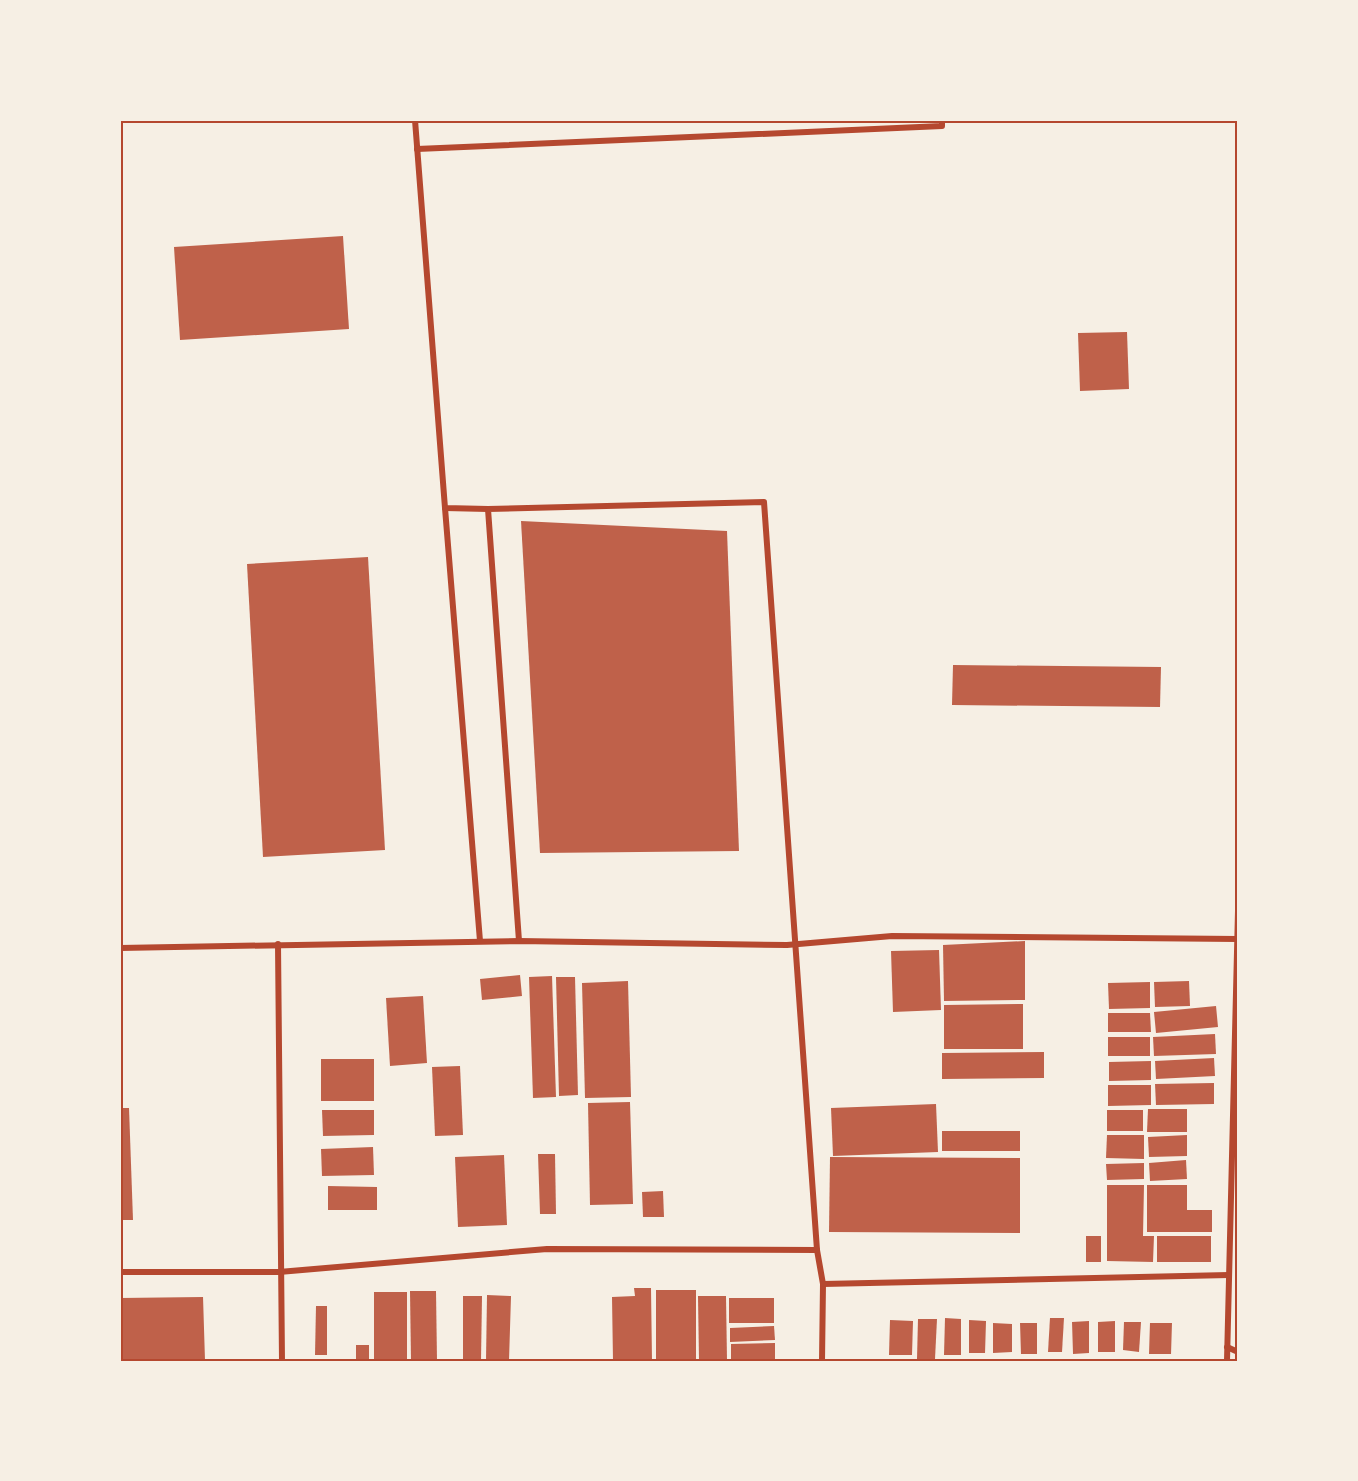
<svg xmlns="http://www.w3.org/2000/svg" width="1358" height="1481" viewBox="0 0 1358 1481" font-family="'Space Grotesk',sans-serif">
	<rect width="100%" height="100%" fill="#f6efe4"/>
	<g fill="#bf614a">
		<polygon points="343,236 349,329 180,340 174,247"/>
		<polygon points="1127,332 1129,389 1080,391 1078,333"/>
		<polygon points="521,521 727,531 739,851 540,853"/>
		<polygon points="368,557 385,850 263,857 247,564"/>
		<polygon points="953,665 1161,667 1160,707 952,705"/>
		<polygon points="1025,941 1025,1000 944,1001 943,945"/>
		<polygon points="939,950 941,1010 893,1012 891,951"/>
		<polygon points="520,975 522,996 482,1000 480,979"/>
		<polygon points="552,976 556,1097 533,1098 529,977"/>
		<polygon points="556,977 575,977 578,1095 559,1096"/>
		<polygon points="628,981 631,1097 585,1098 582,983"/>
		<polygon points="1189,981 1190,1006 1155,1007 1154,982"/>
		<polygon points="1150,982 1150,1008 1109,1009 1108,983"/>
		<polygon points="423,996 427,1063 390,1066 386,998"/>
		<polygon points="1023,1004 1023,1049 944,1049 944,1005"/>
		<polygon points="1216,1006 1218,1027 1156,1033 1154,1012"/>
		<polygon points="1108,1013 1150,1013 1151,1032 1108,1032"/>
		<polygon points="1215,1034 1216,1054 1154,1056 1153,1037"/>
		<rect x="1108" y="1037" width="42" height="19"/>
		<polygon points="1044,1052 1044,1078 942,1079 942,1053"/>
		<polygon points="1214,1058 1215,1076 1156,1079 1155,1061"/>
		<rect x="321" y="1059" width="53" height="42"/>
		<polygon points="1151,1061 1151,1080 1109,1081 1109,1062"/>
		<polygon points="460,1066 463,1135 435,1136 432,1067"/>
		<polygon points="1214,1083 1214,1104 1156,1105 1155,1084"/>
		<polygon points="1108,1085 1151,1085 1151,1105 1108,1106"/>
		<polygon points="630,1102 633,1204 590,1205 588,1103"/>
		<polygon points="936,1104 938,1152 833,1156 831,1108"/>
		<polygon points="120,1108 129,1108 133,1220 120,1220"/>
		<polygon points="1148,1109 1187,1109 1187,1132 1147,1132"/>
		<polygon points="322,1110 374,1110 374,1135 323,1136"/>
		<rect x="1107" y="1110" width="36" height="21"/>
		<rect x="942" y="1131" width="78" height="20"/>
		<polygon points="1107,1135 1144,1135 1144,1159 1106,1158"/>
		<polygon points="1187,1135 1187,1156 1149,1157 1148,1137"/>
		<polygon points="373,1147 374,1175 322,1176 321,1149"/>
		<polygon points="538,1154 555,1154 556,1214 540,1214"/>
		<polygon points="504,1155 507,1225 458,1227 455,1157"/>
		<polygon points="830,1157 1020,1158 1020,1233 829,1232"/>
		<polygon points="1186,1160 1187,1179 1150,1181 1149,1163"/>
		<polygon points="1144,1163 1144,1179 1107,1180 1106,1164"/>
		<polygon points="1107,1185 1144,1185 1143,1236 1154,1236 1153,1262 1107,1261"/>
		<polygon points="1147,1185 1187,1185 1187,1210 1212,1210 1212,1232 1147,1232"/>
		<polygon points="328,1186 377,1187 377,1210 328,1210"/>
		<polygon points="663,1191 664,1217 643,1217 642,1192"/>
		<rect x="1086" y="1236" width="15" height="26"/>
		<rect x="1157" y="1236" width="54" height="26"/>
		<polygon points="634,1288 651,1288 652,1361 613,1361 612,1297 635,1296"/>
		<rect x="656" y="1290" width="40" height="71"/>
		<polygon points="410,1291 436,1291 437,1361 411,1361"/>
		<rect x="374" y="1292" width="33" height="69"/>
		<polygon points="487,1295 511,1296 509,1361 486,1361"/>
		<polygon points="463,1296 482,1296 481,1361 463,1361"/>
		<polygon points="698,1296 726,1296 727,1361 699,1361"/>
		<polygon points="203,1297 205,1361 120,1361 120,1298"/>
		<rect x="729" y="1298" width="45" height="25"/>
		<polygon points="316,1306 327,1306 327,1355 315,1355"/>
		<polygon points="945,1318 961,1319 961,1355 944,1355"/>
		<polygon points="1050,1318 1064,1318 1062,1352 1048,1352"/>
		<polygon points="918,1319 937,1319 935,1359 917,1359"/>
		<polygon points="890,1320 913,1321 912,1355 889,1355"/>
		<polygon points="969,1320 986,1321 985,1353 969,1353"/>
		<polygon points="1089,1321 1089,1353 1073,1354 1072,1322"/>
		<polygon points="1115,1321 1115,1352 1098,1352 1098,1322"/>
		<polygon points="1124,1322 1141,1322 1139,1352 1123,1350"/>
		<polygon points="993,1323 1012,1324 1012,1352 993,1353"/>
		<polygon points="1020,1323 1037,1323 1037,1354 1021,1354"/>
		<polygon points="1150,1323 1172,1323 1171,1354 1149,1354"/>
		<polygon points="774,1326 775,1340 730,1342 730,1328"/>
		<polygon points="775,1343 775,1361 731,1361 731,1344"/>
		<rect x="356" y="1345" width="13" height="16"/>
	</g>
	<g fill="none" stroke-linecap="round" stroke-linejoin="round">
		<g stroke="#b5482f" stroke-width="6">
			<polyline points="415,120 445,508 488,509"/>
			<polyline points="417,149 942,126 942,120"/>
			<polyline points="445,508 480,941"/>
			<polyline points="519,941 488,509 764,502 817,1250 823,1284 822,1361"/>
			<polyline points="278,944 282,1361"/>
			<polyline points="120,948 519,941 787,945 892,936 1238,939"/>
			<polyline points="120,1272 279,1272 547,1249 817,1250"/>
			<polyline points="823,1284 1229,1275"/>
			<polyline points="1227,1347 1238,1352"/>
			<polyline points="1227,1361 1238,911"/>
		</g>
	</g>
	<rect width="1358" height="1481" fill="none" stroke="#f6efe4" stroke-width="243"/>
	<rect x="122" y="122" width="1114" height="1238" fill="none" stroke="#b5482f" stroke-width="2"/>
</svg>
